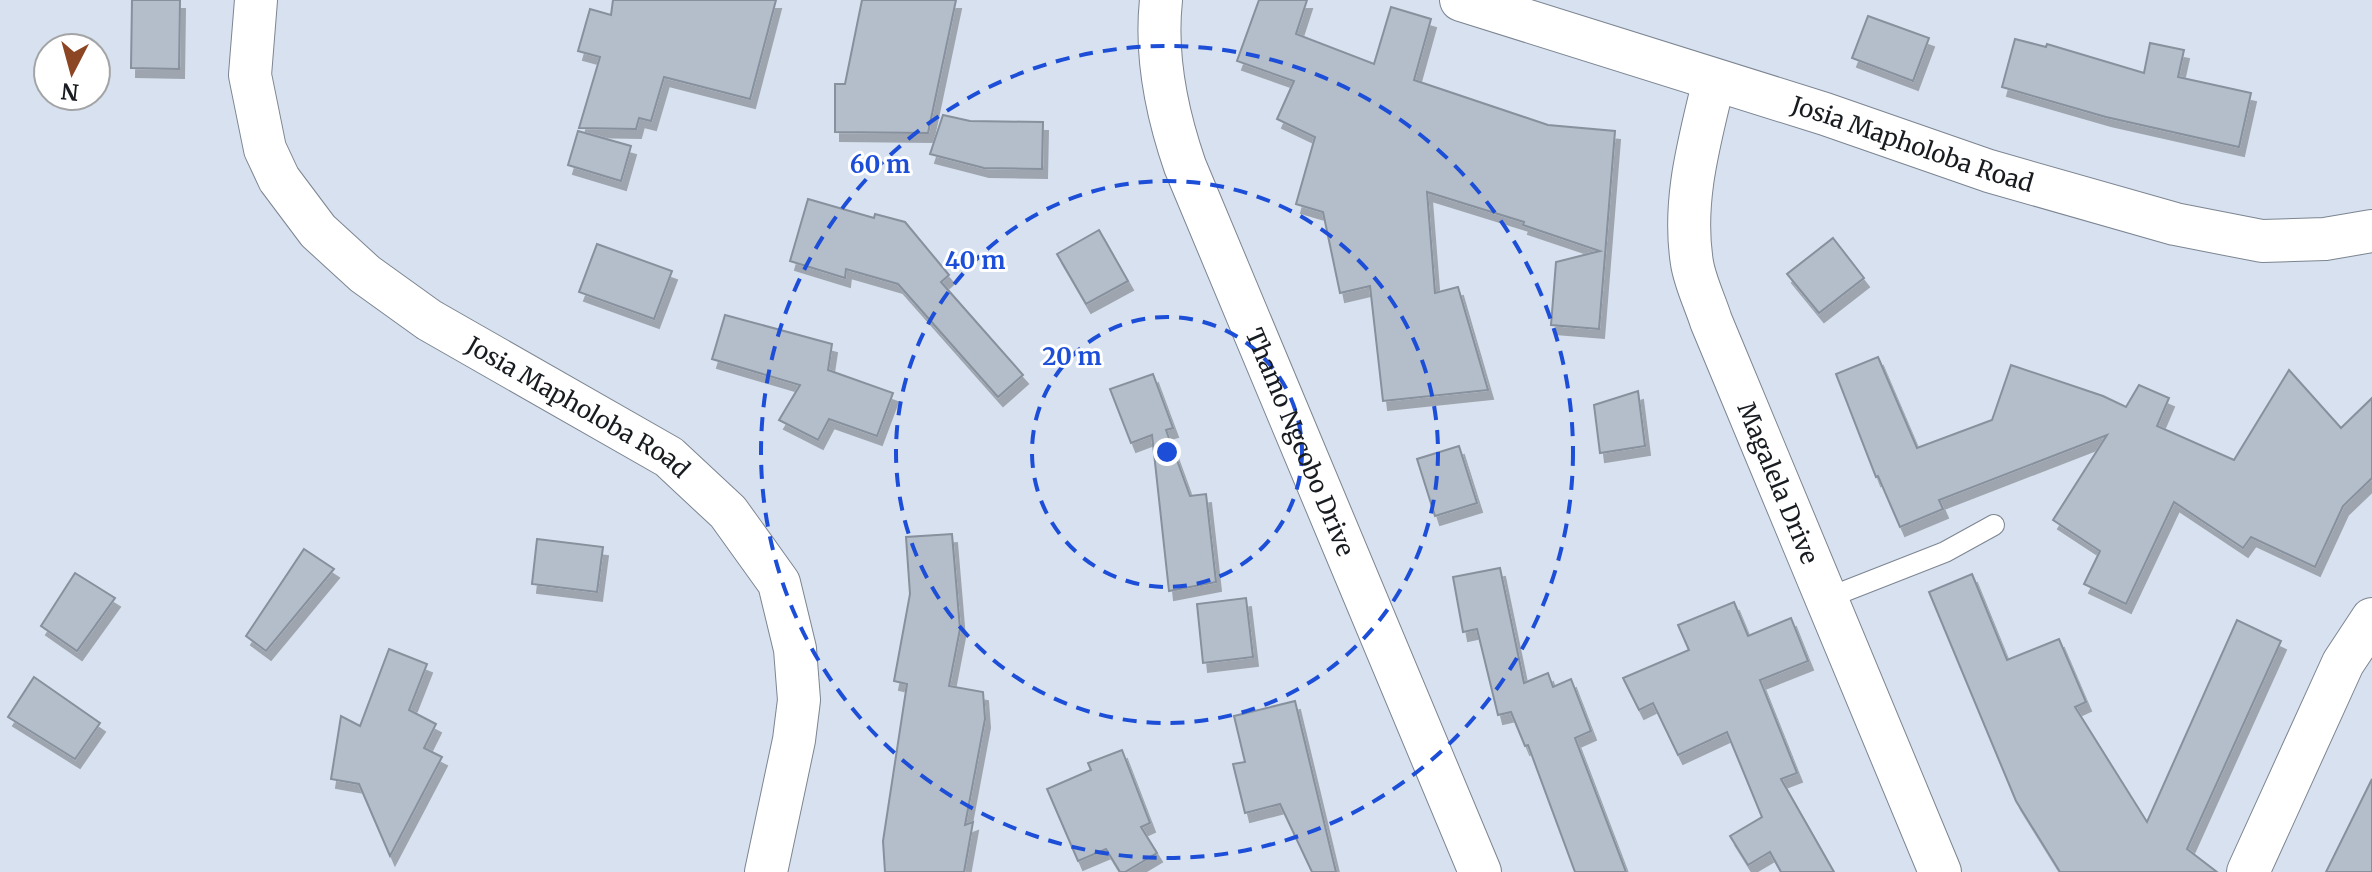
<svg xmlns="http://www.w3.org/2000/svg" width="2372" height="872" viewBox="0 0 2372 872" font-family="Merriweather,serif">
	<defs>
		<filter id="shadow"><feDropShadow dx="5" dy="9" stdDeviation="0" flood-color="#0004"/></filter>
	</defs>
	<rect width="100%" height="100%" fill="#d7e1ef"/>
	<g fill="#b4beca" stroke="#87909d" stroke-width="2" filter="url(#shadow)">
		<polygon points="132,0 180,0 179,69 131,68"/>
		<polygon points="613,0 776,0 750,99 664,77 651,121 639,118 636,129 579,128 600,57 578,51 590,9 611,15"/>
		<polygon points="862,0 956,0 928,133 835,132 835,84 845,84"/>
		<polygon points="1259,0 1307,0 1296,34 1374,64 1391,7 1431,19 1414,80 1548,125 1615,131 1599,329 1551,325 1556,262 1600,251 1523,225 1524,222 1427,192 1435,293 1458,287 1488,390 1383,401 1370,286 1340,293 1323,212 1296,204 1315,137 1277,119 1294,81 1237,61"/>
		<polygon points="1868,16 1929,38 1913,81 1852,58"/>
		<polygon points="2015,39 2046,47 2047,44 2144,73 2150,43 2184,50 2178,77 2251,93 2239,147 2106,117 2002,87"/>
		<polygon points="943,115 970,121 1043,122 1042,169 984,168 930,154"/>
		<polygon points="578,131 631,146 621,181 568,165"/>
		<polygon points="808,199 874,218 875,214 905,222 949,275 941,282 1023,375 998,397 898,284 846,269 845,278 790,261"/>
		<polygon points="1099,230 1128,281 1086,304 1057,254"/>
		<polygon points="1833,238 1864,278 1819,313 1787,274"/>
		<polygon points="597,244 672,271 654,319 579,292"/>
		<polygon points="725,315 832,344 828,370 893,393 877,436 829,419 818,440 779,420 800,385 712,359"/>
		<polygon points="1878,357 1917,448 1992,420 2011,365 2103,396 2126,407 2139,385 2169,398 2157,426 2234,460 2289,370 2341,428 2372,398 2372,478 2343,506 2315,567 2251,537 2243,548 2174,502 2126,604 2084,584 2100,551 2053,520 2107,435 1939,500 1943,509 1900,527 1878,476 1876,477 1836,374"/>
		<polygon points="1153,374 1173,428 1166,430 1190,496 1206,494 1216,582 1169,591 1152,435 1131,443 1110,389"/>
		<polygon points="1638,391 1645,446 1600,453 1594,405"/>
		<polygon points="1459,446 1477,503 1435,516 1417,459"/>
		<polygon points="952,534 960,629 949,686 983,692 985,719 965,825 973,822 964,872 885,872 883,841 907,684 894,681 910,594 906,537"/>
		<polygon points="537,539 603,547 597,592 532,584"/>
		<polygon points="304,549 334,569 266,651 246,636"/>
		<polygon points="1500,568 1524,683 1548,673 1553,687 1571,679 1591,731 1575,738 1626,872 1575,872 1528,745 1525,746 1511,712 1498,715 1477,629 1463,632 1453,577"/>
		<polygon points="75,573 115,598 77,651 41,626"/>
		<polygon points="1972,574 2007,660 2059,639 2086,702 2075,707 2147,822 2237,620 2281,641 2187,849 2217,872 2060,872 2016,801 1929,592"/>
		<polygon points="1246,598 1253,657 1203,663 1197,604"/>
		<polygon points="1734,602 1748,636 1791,618 1808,661 1760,680 1797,773 1781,779 1834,872 1781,872 1770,852 1748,865 1730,836 1762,817 1727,732 1678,755 1653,703 1639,710 1623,678 1689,650 1678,625"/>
		<polygon points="389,649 427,664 409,710 436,724 424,748 442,757 390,856 359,784 331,779 341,716 360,726"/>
		<polygon points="34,677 100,723 75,759 8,717"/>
		<polygon points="1295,701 1336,872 1312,872 1280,804 1245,813 1233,764 1245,762 1234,716"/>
		<polygon points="1122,750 1150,823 1141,827 1157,853 1125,872 1120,872 1106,849 1078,861 1047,789 1091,770 1088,763"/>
		<polygon points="2372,779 2372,872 2326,872"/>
	</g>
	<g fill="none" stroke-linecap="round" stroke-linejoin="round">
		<defs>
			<polyline id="lane" points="1825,599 1945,552 1994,525"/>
			<g id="street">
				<path id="s1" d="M256,0l-6,75 15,74 14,30 39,52 47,43 64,46 240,137 59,55 51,71 16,66 4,51 -5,40 -28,132"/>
				<path id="s2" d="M1161,0c-6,56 6,114 24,166l295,706"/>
				<path id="s3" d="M1461,0l364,114 164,57 186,53 87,17 63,-2 47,-8"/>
				<path id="s4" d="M1714,80c-14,60 -32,120 -22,183 3,19 13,39 19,58l229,551"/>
				<polyline points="2248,872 2343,663 2372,619"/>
			</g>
		</defs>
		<use href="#lane" stroke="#7c8591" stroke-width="22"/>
		<use href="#street" stroke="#7c8591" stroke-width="44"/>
		<use href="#lane" stroke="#fff" stroke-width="20"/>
		<use href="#street" stroke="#fff" stroke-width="42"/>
	</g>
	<g fill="none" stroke="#1d4ed8" stroke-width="4" stroke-dasharray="14 10">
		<circle cx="1167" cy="452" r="135"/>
		<circle cx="1167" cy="452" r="271"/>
		<circle cx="1167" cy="452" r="406"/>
	</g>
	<g text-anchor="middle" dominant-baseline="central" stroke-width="6" stroke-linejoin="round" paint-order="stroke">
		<g font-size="24" fill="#181c20" stroke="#fff">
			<text stroke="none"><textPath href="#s3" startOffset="474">Josia Mapholoba Road</textPath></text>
			<text stroke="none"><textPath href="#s1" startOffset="564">Josia Mapholoba Road</textPath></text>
			<text stroke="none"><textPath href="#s2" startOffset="468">Thamo Ngcobo Drive</textPath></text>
			<text stroke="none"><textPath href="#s4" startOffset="422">Magalela Drive</textPath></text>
		</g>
	</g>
	<circle cx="1167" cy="452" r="12" fill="#1d4ed8" stroke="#fff" stroke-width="4"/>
	<g font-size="24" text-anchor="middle" font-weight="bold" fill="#1d4ed8" stroke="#fff" stroke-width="6" stroke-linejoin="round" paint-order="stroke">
		<text x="880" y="173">60 m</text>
		<text x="975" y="269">40 m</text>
		<text x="1072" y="365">20 m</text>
	</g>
	<g transform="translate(72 72) rotate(186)"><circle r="38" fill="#ffffff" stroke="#a3a4a6" stroke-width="2"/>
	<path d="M0-6L14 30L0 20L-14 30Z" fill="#8d4623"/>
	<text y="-12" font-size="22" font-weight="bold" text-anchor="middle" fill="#181c20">N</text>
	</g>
</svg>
